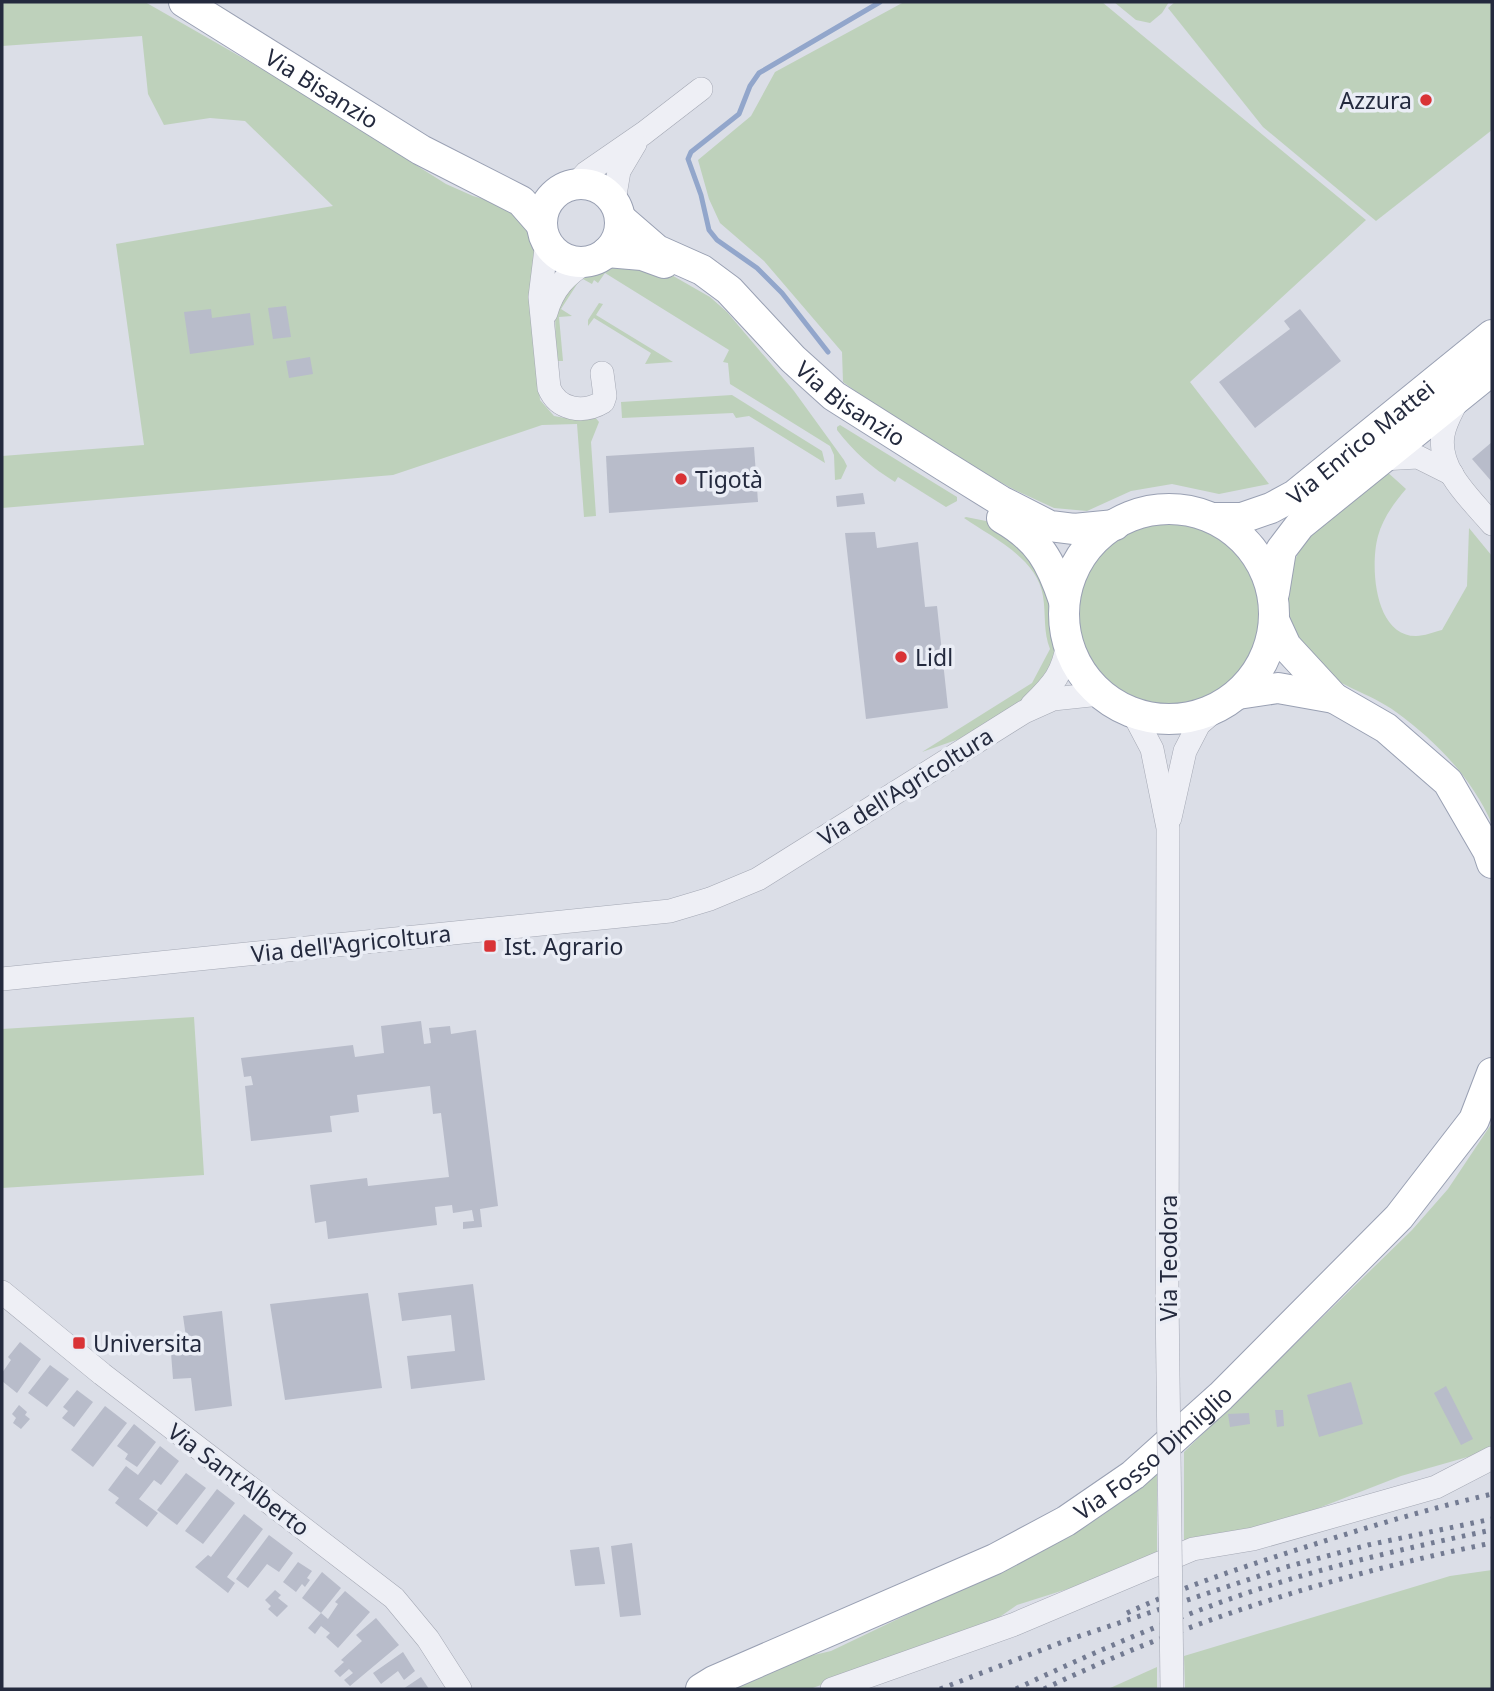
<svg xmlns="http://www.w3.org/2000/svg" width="1494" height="1691" viewBox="0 0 1494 1691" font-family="'Noto Sans',sans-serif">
	<rect width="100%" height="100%" fill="#dbdee7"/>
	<g fill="#bed1bb">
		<polygon points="2,2 145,2 276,77 446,184 473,196 509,206 529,227 535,252 530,284 540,400 554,416 565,418 595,417 599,422 591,442 596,516 584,517 577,424 542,425 393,475 2,508 2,456 144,445 116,244 333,206 245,121 210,118 164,125 148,94 142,36 2,46"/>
		<polygon points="904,2 1102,2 1366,220 1190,382 1269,484 1219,494 1172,484 1131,491 1087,511 1054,508 1015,490 925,442 843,382 842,352 764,261 720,223 709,199 698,160 751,116 775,72"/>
		<polygon points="1114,2 1169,2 1162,13 1150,23 1136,20"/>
		<polygon points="1175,2 1492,2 1492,130 1376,221 1263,127 1168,8"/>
		<polygon points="621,260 661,269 710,297 727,312 794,391 844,460 847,466 841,479 835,480 834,455 830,446 730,384 728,363 723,362 729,350 605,273 598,283 594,280 592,284 581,278 561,309 572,316 559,317 563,361 556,361 555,309 581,275"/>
		<polygon points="599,303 603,304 596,315 673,362 645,364 651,353 594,318 588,326 588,320"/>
		<polygon points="732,395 822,451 825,463 749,416 736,418 733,413 622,418 621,402"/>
		<path d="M840,425l117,72v4l-11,6 -48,-30 -3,5c-24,-15 -41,-30 -58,-52v-3z"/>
		<path d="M1385,470l21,19c-12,14 -23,29 -28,47 -8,29 -4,100 38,100 8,0 18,-4 26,-6l25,-44 2,-58 23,28v268c-20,-46 -56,-83 -96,-112 -25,-19 -61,-26 -82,-49 -41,-43 -35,-91 1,-134 16,-19 50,-42 70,-59z"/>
		<path d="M966,517l30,6 20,12 38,62v26l5,23 -2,14 -33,40 -65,39 -37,13 110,-69 18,-34c-7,-17 -4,-35 -7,-53 -6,-38 -50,-58 -79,-78z"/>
		<circle cx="1168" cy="615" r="91"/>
		<polygon points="194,1017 204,1175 2,1188 2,1029"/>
		<polygon points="1492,1123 1492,1450 1401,1476 1306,1513 1229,1534 1184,1543 1184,1452 1412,1230 1448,1189"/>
		<polygon points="1157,1473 1157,1552 1080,1585 1017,1605 991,1623 810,1689 726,1689 801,1658 831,1651 1065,1539 1103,1515"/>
		<polygon points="1492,1570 1492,1689 1185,1689 1184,1656 1450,1576"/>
		<polygon points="1157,1667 1157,1689 1108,1689"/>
	</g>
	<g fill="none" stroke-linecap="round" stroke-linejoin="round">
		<polyline stroke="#92a6cb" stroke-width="5" points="828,352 782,293 757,268 717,240 709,230 701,195 688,159 691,152 739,114 750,86 759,73 880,2"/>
	</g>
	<g fill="#b8bcca">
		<polygon points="286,306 291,337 273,339 268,308"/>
		<polygon points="211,309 212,318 250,313 254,345 190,354 184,312"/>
		<polygon points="1300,309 1341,361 1255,428 1219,382 1290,329 1284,321"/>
		<polygon points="310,357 313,374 289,378 286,361"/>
		<polygon points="1492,442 1492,482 1472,459"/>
		<polygon points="754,447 758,502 609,513 606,456"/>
		<polygon points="863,493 865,504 837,507 836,496"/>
		<polygon points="875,532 877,548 918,542 925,607 937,606 948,708 866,719 845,533"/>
		<polygon points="421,1021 424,1044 431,1043 429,1028 450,1026 451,1034 476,1030 498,1206 480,1209 482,1227 463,1229 463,1222 474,1221 472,1210 453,1213 452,1205 435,1207 437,1225 328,1239 326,1221 315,1223 310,1185 367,1178 368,1186 449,1177 441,1113 433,1114 430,1086 357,1095 359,1112 330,1116 332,1132 251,1141 245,1086 253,1085 251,1076 244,1077 241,1058 353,1045 355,1057 384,1053 381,1026"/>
		<polygon points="473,1284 485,1380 411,1389 407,1356 455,1351 451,1315 402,1321 398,1293"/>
		<polygon points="368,1293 382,1388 285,1400 270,1304"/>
		<polygon points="222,1311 232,1406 195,1411 191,1378 173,1379 171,1353 188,1351 183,1316"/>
		<polygon points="20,1342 41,1359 17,1393 2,1381 2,1373 11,1360 8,1357"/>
		<polygon points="50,1365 69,1379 47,1407 28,1393"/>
		<polygon points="1351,1382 1363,1424 1319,1437 1307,1395"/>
		<polygon points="1446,1386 1473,1439 1461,1445 1434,1393"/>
		<polygon points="77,1390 93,1402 74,1427 62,1418 68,1411 63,1407"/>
		<polygon points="19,1405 27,1412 25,1415 30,1419 21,1429 13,1423 16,1418 12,1414"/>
		<polygon points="105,1406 127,1423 93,1467 71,1450"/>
		<polygon points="1275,1410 1283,1410 1284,1426 1277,1427"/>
		<polygon points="1249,1413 1250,1424 1230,1427 1228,1414"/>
		<polygon points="134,1424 156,1442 137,1467 125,1459 128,1454 117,1446"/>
		<polygon points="160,1446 179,1461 161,1485 154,1480 139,1499 158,1513 147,1527 115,1503 119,1498 108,1490 126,1466 138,1475"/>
		<polygon points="186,1473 206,1488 177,1525 157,1510"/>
		<polygon points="217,1489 235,1503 203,1544 185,1531"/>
		<polygon points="244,1514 263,1529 227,1577 235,1583 228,1593 195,1567 208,1555 211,1557"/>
		<polygon points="269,1535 293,1553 279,1572 267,1564 248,1588 236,1579"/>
		<polygon points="632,1543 641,1615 620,1617 611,1546"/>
		<polygon points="599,1547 605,1584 575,1586 570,1550"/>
		<polygon points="298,1562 312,1571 307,1578 310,1580 305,1587 302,1584 296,1592 283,1582"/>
		<polygon points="322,1572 341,1588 321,1613 302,1598"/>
		<polygon points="275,1590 281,1595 278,1598 288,1606 277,1617 268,1609 271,1606 265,1600"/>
		<polygon points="345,1591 370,1612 338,1648 326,1637 330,1633 321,1626 315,1634 308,1628 321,1613 328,1619 338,1604 335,1602"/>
		<polygon points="376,1618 399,1645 350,1686 344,1680 353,1673 349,1669 340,1677 334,1671 344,1662 341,1660 362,1641 356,1635"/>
		<polygon points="403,1652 415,1671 404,1680 398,1671 381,1684 373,1673"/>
		<polygon points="421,1677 429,1689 403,1689"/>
	</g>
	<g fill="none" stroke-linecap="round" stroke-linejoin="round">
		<defs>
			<g id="minor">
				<polyline points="576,184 586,173 644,133 701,89"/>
				<polyline points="614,201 619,171 635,144"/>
				<path d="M547,241l-7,56 9,91c9,22 34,26 54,14l2,-6 -3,-23"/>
				<path d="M546,313c7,-25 20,-38 42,-52"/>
				<path d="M1458,399c-5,11 -13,23 -15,36 -6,35 29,65 49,89"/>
				<polyline points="1382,459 1418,457 1452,474"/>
				<path d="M1032,705c22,-21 31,-32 36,-62"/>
				<polyline points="1133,713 1152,749 1168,828 1167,1297"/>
				<polyline points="1170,818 1185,751 1199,724 1219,707"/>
				<polyline points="2,979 670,911 710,899 758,879 1024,712 1053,699 1100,694"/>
				<polyline points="2,1292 102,1374 394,1598 428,1639 460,1689"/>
				<polyline points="832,1689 1015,1624 1193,1549 1253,1539 1436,1487 1492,1458"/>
			</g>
			<g id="major">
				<path id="s1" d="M184,2l237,148 100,51 21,24"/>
				<circle cx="581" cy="223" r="39"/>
				<path id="s2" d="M620,218l37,32 45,20 27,20 64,69 41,37 109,69 58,36 49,25 24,3 41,-4"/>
				<polyline points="607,252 642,255 664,263"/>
				<circle cx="1169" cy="614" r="105"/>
				<path d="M1002,518c37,21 49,44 62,83"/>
				<path id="s3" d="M1214,518h28l29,-10 24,-13 197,-160"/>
				<polyline points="1274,593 1281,550 1300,525 1492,370"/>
				<polyline points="1274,620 1286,646 1334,698 1386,728 1448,782 1488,851 1492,863"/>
				<polyline points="1238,694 1278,688 1334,698"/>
				<path id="s4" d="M701,1689l13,-8 281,-122 71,-38 67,-46 88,-79 178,-179 75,-97 18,-47"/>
			</g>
		</defs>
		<use href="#minor" stroke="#a4a8b4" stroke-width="24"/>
		<use href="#major" stroke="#99a0b3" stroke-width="32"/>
		<use href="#minor" stroke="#eeeff5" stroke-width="23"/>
		<use href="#major" stroke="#fff" stroke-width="30"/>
		<g stroke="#737b92" stroke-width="5" stroke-dasharray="3.5 7" stroke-linecap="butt">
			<path d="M1127,1613c60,-28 122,-48 185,-68 59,-19 120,-37 180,-51"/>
			<polyline points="940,1689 1065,1641 1286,1567 1368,1545 1492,1519"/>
			<path d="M1016,1689c63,-30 127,-58 192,-82 92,-35 189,-57 284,-77"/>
			<path d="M1044,1689c142,-68 294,-115 448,-146"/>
		</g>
		<defs>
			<polyline id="minor-bridge" points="1167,1297 1172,1689"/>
		</defs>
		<use href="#minor-bridge" stroke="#a4a8b4" stroke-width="24" stroke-linecap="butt"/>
		<use href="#minor-bridge" stroke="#eeeff5" stroke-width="23"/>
	</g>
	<g fill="#d93336" stroke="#eaedf5" stroke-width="2.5">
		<circle cx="1426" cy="100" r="7"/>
		<circle cx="681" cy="479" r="7"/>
		<circle cx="901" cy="657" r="7"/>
		<rect x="483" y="939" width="14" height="14" rx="3.5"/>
		<rect x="72" y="1336" width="14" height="14" rx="3.5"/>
	</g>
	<g text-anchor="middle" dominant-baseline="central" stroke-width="7" stroke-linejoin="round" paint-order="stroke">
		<g font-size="23" fill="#242a3e" stroke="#eaedf5">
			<text stroke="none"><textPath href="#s1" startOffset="163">Via Bisanzio</textPath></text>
			<text stroke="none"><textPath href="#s2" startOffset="299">Via Bisanzio</textPath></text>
			<text stroke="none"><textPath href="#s3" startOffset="170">Via Enrico Mattei</textPath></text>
			<text transform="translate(905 786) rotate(-32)">Via dell'Agricoltura</text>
			<text transform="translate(351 943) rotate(-6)">Via dell'Agricoltura</text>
			<text transform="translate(1168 1258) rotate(-90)">Via Teodora</text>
			<text stroke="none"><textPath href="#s4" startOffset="513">Via Fosso Dimiglio</textPath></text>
			<text transform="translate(239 1479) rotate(37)">Via Sant'Alberto</text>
		</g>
		<g font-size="23" fill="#242a3e" stroke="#eaedf5" text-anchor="start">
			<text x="1412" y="100" text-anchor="end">Azzura</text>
			<text x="695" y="479">Tigotà</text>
			<text x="915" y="657">Lidl</text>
			<text x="504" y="946">Ist. Agrario</text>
			<text x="93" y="1343">Universita</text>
		</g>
	</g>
	<rect width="1494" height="1691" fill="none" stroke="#242a3e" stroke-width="7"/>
</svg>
